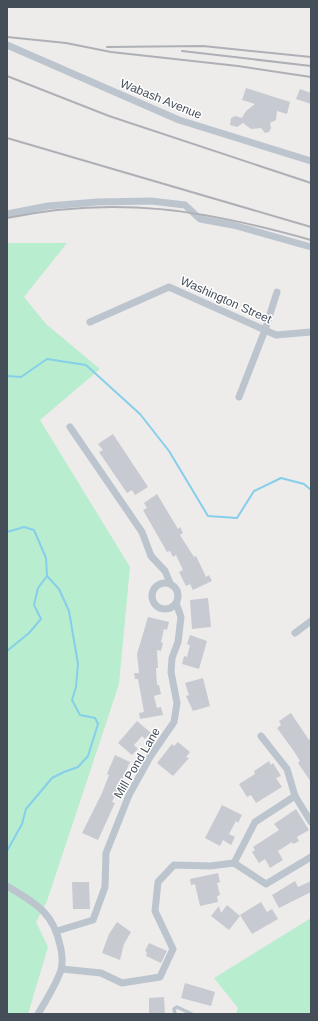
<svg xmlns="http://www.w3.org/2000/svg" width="318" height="1021" viewBox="0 0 318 1021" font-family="Arial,sans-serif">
	<rect width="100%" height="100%" fill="#eeebeb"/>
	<g fill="#b9edd0">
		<polygon points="7,243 67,243 24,297 46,324 100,369 40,420 130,567 119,684 47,901 36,922 48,947 28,1014 7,1014"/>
		<polygon points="311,918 311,1014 236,1014 238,1008 214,978"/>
	</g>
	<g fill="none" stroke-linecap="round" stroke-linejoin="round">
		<g stroke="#86cfea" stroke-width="2">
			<polyline points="7,376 21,377 47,359 86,365 140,414 169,451 208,516 237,518 254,491 281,478 304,484 311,490"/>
			<polyline points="7,532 24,527 34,530 46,558 47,576 59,589 69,611 78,664 76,687 72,700 80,715 95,718 98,724 88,756 78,767 64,772 52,778 26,809 22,824 7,851"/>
			<polyline points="7,651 29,633 41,619 34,605 38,588 47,576"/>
		</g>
	</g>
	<g fill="#c8cad1">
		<polygon points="246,88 290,102 287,114 277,111 276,120 270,123 271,128 269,132 265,133 261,128 251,129 243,123 237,127 230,125 231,118 235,116 242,118 246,111 255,104 242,100"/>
		<polygon points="300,89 311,93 311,104 296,99"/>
		<polygon points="113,434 148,487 135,495 132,490 127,493 99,452 103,450 98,444"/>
		<polygon points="157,494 178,529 180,527 183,533 180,535 194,557 196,556 206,577 209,575 212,581 193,590 190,584 186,586 179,572 183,570 176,555 173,557 170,551 167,552 143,510 147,508 144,503"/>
		<polygon points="208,598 211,627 192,629 190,600"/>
		<polygon points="148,617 169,622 167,630 164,629 161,642 163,643 161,651 157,650 158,668 156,668 157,685 159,685 161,694 154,696 157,708 161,707 163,715 140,719 139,713 144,712 138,679 135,679 134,673 139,673 137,654"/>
		<polygon points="190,635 207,641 199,669 182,664 184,656 187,657 190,645 187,644"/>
		<polygon points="203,678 210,706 193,711 186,696 189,695 185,683"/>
		<polygon points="291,713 309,740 311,738 311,782 298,763 300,761 293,750 277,728 281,725 279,721"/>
		<polygon points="137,721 151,733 145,739 142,736 134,745 138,749 132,755 118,743"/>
		<polygon points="178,742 190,752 186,757 189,758 173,776 157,763 172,744 174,746"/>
		<polygon points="115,755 130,762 112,802 115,803 98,840 82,833 102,793 109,775 107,774"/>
		<polygon points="269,761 271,765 273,763 281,776 276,778 282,787 256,803 251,795 247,797 239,784 255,774 254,771"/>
		<polygon points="222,805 242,815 238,823 236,821 229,834 235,837 231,845 223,840 220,846 205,838"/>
		<polygon points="296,809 309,830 297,837 299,841 293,844 292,842 278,851 283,860 270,868 265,859 259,863 252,852 255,850 253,847 279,830 274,824"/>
		<polygon points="218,873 220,882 217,883 220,895 217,896 218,902 200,906 195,884 191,885 190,879"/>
		<polygon points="295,881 298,887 311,881 311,892 279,908 272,895"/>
		<polygon points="72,882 89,882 90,909 73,909"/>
		<polygon points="261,902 267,912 272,909 278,919 252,934 240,915"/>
		<polygon points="227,905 240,916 229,930 211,916 219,906 221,913"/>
		<polygon points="117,922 131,932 124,944 120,960 102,953 109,934"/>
		<polygon points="149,943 167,951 161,963 146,956 147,952 145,951"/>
		<polygon points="185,983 215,992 211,1006 181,998"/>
		<polygon points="164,997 165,1014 149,1014 149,998"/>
	</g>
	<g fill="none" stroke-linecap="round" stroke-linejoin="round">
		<polyline stroke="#bcc5ce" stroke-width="3.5" points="175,1014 174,1009 177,1007 192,1014"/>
		<g stroke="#bcc5ce" stroke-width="7">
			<polyline points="7,45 179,120 311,161"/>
			<polyline points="7,214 48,206 97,202 151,201 185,205 200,219 233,225 311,247"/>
			<polyline points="90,322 169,287 276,335 311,332"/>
			<polyline points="239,397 265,330 277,292"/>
			<polyline points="70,427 142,532 151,556 165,571 170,583"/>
			<circle cx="165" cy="596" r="13"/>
			<polyline points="295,633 311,621"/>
			<polyline points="261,736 287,769 295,796 311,822"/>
			<polyline points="234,863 255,822 295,796"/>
			<path d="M7,886c28,17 46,26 53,59 2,7 3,18 1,25 -5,15 -15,30 -23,44"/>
			<polyline points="57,931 93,920 105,887 106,853 129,795 150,757 174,722 177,703 171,672 172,658 178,642 181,617 176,603"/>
			<polyline points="62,969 101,973 122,983 160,977 173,949 155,911 158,882 174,865 210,866 234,863 266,884 311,857"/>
		</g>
		<g stroke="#aeb0b6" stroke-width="2">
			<polyline points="7,37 66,43 111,52 238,66 311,77"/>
			<polyline points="107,47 203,46 311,57"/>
			<polyline points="182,51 311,66"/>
			<polyline points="7,76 109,116 311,183"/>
			<polyline points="7,138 311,227"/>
			<path d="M7,218c109,-23 198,-8 304,22"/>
		</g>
	</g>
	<g text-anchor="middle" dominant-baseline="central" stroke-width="3" stroke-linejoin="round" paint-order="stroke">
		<g font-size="12" fill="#444e59" stroke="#fff">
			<text transform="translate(161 99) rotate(22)">Wabash Avenue</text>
			<text transform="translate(226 300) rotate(24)">Washington Street</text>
			<text transform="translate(137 763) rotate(-60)">Mill Pond Lane</text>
		</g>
	</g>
	<rect width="318" height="1021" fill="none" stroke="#444e59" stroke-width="16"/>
</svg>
